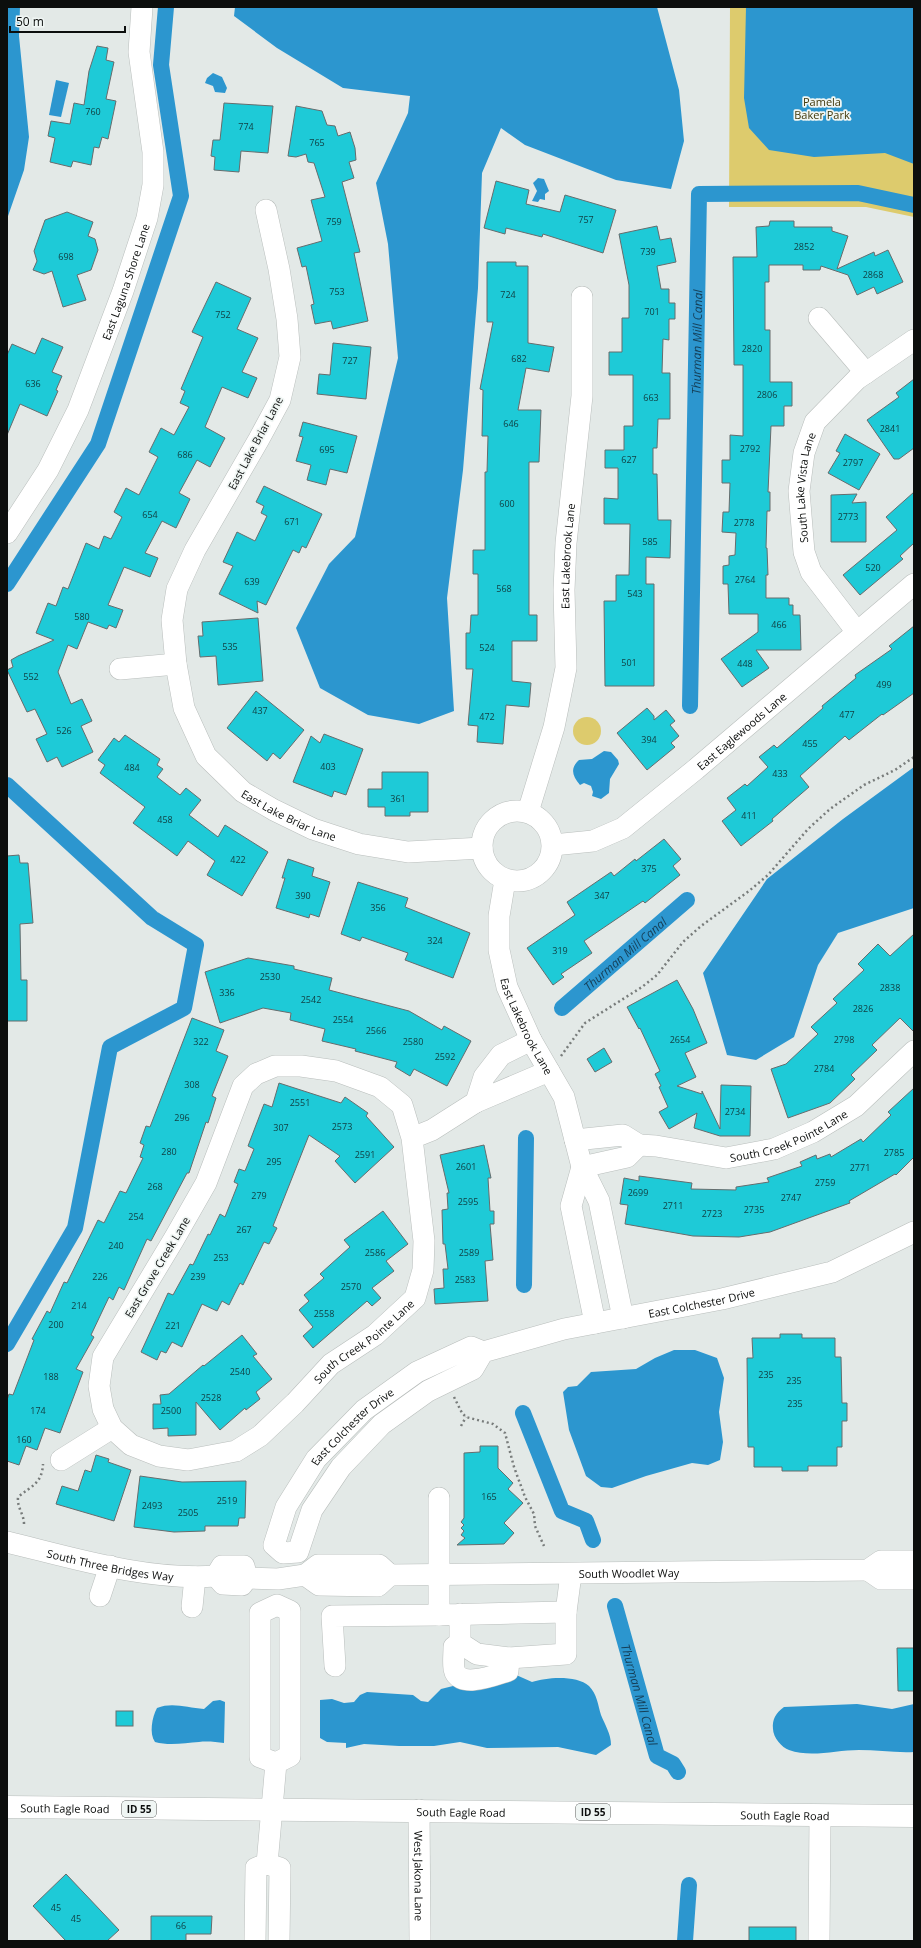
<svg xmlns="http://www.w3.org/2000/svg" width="921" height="1948" viewBox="0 0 921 1948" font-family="'Open Sans',sans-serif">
	<rect width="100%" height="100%" fill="#e3e9e7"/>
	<g fill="#ddcb6d">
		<polygon points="730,7 914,7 914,217 866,207 729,207"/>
		<circle cx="587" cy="731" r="14"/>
	</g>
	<g fill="#2c96cf">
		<polygon points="7,7 20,7 19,36 29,137 24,170 7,219"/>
		<polygon points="235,7 657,7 679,90 684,141 671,189 616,180 525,145 501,128 482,173 478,288 463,470 447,598 454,711 419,724 368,715 320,688 296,628 329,564 355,537 398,358 388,244 376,183 408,113 410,96 343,88 277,48 234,16"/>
		<polygon points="746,7 914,7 914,164 885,153 814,157 769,150 749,128 744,98"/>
		<polygon points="213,73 222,77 227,88 225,93 215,92 213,86 205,83 207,78"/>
		<polygon points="56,80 69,83 61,117 49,115"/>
		<polygon points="538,178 544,179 549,191 545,194 545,200 540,199 538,202 532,201 537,191 533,183"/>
		<path d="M604,751l7,1 7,8 1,4 -9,15 -1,14 -8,6 -9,-3 1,-4 -2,-6 -7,-3 -4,2c-8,-9 -10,-17 -1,-25l13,-1z"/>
		<polygon points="914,767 914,908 838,933 818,965 794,1037 756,1060 727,1055 703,973 767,879 843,819"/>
		<polygon points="674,1350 695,1350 717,1358 724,1378 719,1412 723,1442 720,1460 708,1465 692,1463 646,1476 612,1488 601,1487 586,1476 569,1430 563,1392 568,1387 577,1386 591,1372 636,1369 655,1358"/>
		<path d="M505,1673l9,1 18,8c15,-5 45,-7 57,4 8,8 9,19 12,29 4,10 10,19 10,30l-15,10 -38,-8 -71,1 -27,-6 -26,4h-35l-35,-2 -18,4v-5l-19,-1 -7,-4v-38l12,-1 12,4 10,-1 6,-7 7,-3 46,3 8,6 7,1 13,-13z"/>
		<path d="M220,1700l5,2 -1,41c-8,-1 -17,-2 -25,-1 -14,1 -30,4 -44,0 -6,-8 -3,-25 2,-34 16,-6 30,0 47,1l9,-8z"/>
		<path d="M857,1704l35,5 22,-5v48c-18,1 -37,-2 -55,-2 -23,0 -48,8 -70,0 -7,-2 -16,-13 -16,-21 -1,-10 3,-16 11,-22z"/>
	</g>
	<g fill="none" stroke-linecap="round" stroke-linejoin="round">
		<g stroke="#2c96cf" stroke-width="16">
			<polyline points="7,584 98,444 181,196 161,65 166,7"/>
			<path id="s1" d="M690,706l9,-512 159,-1 56,12"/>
			<polyline points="7,785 152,918 196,945 184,1008 110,1047 75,1228 7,1344"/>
			<path id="s2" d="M562,1008l125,-108"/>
			<polyline points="524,1285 526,1138"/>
			<polyline points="523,1413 562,1511 586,1521 593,1540"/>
			<path id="s3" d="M615,1606l42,150 16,8 5,8"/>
			<polyline points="685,1941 689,1885"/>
		</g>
	</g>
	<g fill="#1ecad7" stroke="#666c6d">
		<polygon points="97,46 108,48 106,60 114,62 106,99 116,101 108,139 102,137 99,148 94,147 91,165 73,161 71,167 50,162 55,138 48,136 51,121 70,124 74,103 84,105 89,71"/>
		<polygon points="224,103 273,106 268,153 241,151 239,172 214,170 215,157 211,156 213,140 220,140"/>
		<polygon points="296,106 322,111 327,125 335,126 338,136 350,132 355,148 356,160 349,162 354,178 342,182 360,252 354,253 368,321 333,329 331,321 315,324 311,305 314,304 306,266 302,267 297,248 322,241 311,200 325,197 314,163 308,162 306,154 296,157 288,156"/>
		<polygon points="496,181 529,190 526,204 560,212 565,195 616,210 603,253 543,234 542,237 506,228 505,234 484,228"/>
		<polygon points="67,212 93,222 88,236 95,239 98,250 91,270 77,275 86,300 63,307 52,271 44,274 33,270 37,261 34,251 45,220"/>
		<polygon points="770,221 794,221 794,227 832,227 832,231 848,236 837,269 874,252 875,256 888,250 903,282 877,294 874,287 857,295 848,275 821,266 820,270 803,270 803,265 769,265 769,282 765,282 765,330 770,330 770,382 792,382 792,406 784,406 784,426 771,426 768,492 770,492 770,511 767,511 766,548 767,548 768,575 766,575 766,598 789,598 789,605 793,605 793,615 800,615 801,650 756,650 769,668 742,687 721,659 758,632 758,614 729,614 728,584 723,584 723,566 729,565 729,556 735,555 736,533 722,532 723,512 729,512 730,483 722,483 722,460 730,460 730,435 743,436 743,365 734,365 733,257 757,257 756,227 769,226"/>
		<polygon points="657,226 660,240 671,238 676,262 657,266 661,289 669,289 669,303 675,303 675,319 669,319 669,340 663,339 662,373 670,373 670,419 658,419 657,448 653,448 653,474 657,474 658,520 671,520 670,558 646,557 646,584 654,584 654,686 605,686 604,601 616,601 616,575 629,575 630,524 604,524 604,498 618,499 618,468 605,468 605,450 624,450 624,426 633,426 633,375 609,375 609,352 622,352 622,318 629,318 629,285 619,234"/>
		<polygon points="487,262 516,262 516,266 528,266 528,343 554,347 549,372 526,368 518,410 541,410 539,462 529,462 529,615 537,615 537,641 512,641 512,681 531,683 529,707 506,705 503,744 477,742 478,726 468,725 473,669 466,669 466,633 470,633 471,615 478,615 478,574 473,574 473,550 485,550 485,472 487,472 488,436 482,436 483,390 480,389 493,322 487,322"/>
		<polygon points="216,282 251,298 237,329 258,338 242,372 257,378 248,398 222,387 205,427 225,438 210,467 197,460 179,493 190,499 176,528 162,521 145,553 158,558 150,577 124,567 108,605 123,610 116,628 109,625 107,629 88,622 77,649 68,645 58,672 71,704 82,699 92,721 81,726 93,752 62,767 57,757 47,762 36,739 47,734 35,709 27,712 7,670 13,667 11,660 18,656 54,640 36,633 48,603 56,606 63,587 68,589 86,543 99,549 104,536 111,539 122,517 114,512 126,488 139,495 158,457 149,452 161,428 174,435 189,407 180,403 185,391 181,389 203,337 192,332"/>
		<polygon points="42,338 63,347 52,372 62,376 56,390 58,391 47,416 20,404 7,435 7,355 12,344 35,354"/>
		<polygon points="333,343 371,347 366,399 317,394 319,374 330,375"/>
		<polygon points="914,379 914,448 899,459 894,459 867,420 899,397 896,393"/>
		<polygon points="303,422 357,436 347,473 330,469 326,485 307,480 311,465 296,461 303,437 299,436"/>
		<polygon points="845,434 880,454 859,490 828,473 840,453 836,451"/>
		<polygon points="264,486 322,514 306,548 302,546 299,553 293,550 266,605 257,601 258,613 219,594 233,566 223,562 237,532 255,541 267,516 261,513 264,506 256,502"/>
		<polygon points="914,492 914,543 900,556 903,559 860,595 843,575 897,530 886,517"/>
		<polygon points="857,494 852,503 866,502 866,542 831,542 831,495"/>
		<polygon points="258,618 263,681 218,685 216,656 200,657 198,636 203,636 202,622"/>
		<polygon points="914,626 914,693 883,715 882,714 849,740 845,736 800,776 809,787 772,819 773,821 741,846 722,821 736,810 727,798 745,784 747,786 768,767 759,757 774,745 777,748 823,708 822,706 856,678 855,675 892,649 889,646"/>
		<polygon points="256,691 304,730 280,759 273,753 267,761 227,728"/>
		<polygon points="647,708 654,716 654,720 666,710 675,721 670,725 679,736 671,743 675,747 647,770 617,733"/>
		<polygon points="324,734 363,749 346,795 334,791 332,797 293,782 311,736 320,743"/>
		<polygon points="125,735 160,759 157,765 163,769 157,777 180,795 186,788 201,800 189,815 218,837 225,825 268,852 242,896 207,875 215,861 188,841 177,856 133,823 145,807 100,773 105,765 98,760 114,738 119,742"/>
		<polygon points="382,772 428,772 428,812 410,812 410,816 385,816 385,807 368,807 368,789 382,789"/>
		<polygon points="664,839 681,859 673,866 680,875 645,903 643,901 584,941 592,953 561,974 564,977 553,985 527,948 575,915 567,902 611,872 614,876 635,859 636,861"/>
		<polygon points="19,855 20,863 28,863 33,923 20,924 21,980 27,980 27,1021 7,1021 7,856"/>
		<polygon points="288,859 314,868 312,876 330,882 319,917 310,914 309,918 276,908 285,878 282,878"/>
		<polygon points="358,882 408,898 405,907 470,933 453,978 405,960 408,953 362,937 360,941 341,934"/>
		<polygon points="914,934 914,1032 900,1018 872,1045 877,1050 851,1075 855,1079 830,1103 788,1118 771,1069 786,1064 818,1034 811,1027 837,1003 833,999 864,970 858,964 878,944 890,956"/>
		<polygon points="248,958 294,966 294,969 332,978 329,990 409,1011 442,1030 444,1026 471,1041 447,1086 414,1069 410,1076 395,1067 397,1062 355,1051 356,1049 322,1041 325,1029 290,1020 291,1013 263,1008 220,1023 205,972"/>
		<polygon points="677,980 693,1009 707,1043 685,1053 696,1077 677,1086 702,1094 702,1091 720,1129 721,1085 751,1086 750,1136 720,1136 694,1128 697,1113 669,1129 659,1112 668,1107 659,1087 661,1086 655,1074 660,1071 640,1028 639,1029 627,1007"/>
		<polygon points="192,1018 224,1030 216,1051 228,1056 212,1096 216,1098 208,1123 206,1122 189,1173 187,1173 151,1241 147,1239 124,1290 119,1287 113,1300 109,1297 91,1335 94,1337 76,1369 83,1372 60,1433 45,1428 37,1450 26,1446 19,1465 7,1461 7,1400 9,1394 13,1395 34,1340 32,1339 47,1311 50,1313 64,1282 67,1283 98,1220 104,1223 120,1191 126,1193 143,1158 140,1157 144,1145 140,1143 146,1126 150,1127"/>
		<polygon points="604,1048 612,1062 595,1072 587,1059"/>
		<polygon points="279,1083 341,1103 345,1097 368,1113 366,1116 394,1147 355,1183 335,1161 340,1156 309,1135 273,1226 277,1228 269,1244 264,1242 243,1285 240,1283 229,1305 222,1301 217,1311 202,1304 182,1347 172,1342 166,1353 161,1351 157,1360 141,1352 168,1293 173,1295 190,1264 193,1265 208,1234 210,1235 220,1214 225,1217 238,1184 234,1182 239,1169 245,1171 254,1149 248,1146 264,1104 272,1107"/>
		<polygon points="914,1088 914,1157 896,1175 895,1174 849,1201 850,1203 770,1232 739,1237 693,1236 625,1224 628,1205 620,1204 624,1178 639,1181 639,1176 692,1183 691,1189 736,1190 736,1187 769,1182 767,1178 802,1166 800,1162 816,1155 817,1159 830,1154 831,1157 861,1139 863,1142 891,1115 888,1112"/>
		<polygon points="484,1145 491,1178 488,1178 490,1211 494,1211 494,1224 490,1224 493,1260 485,1261 488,1301 435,1304 434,1289 444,1288 443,1269 448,1269 445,1244 443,1244 442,1210 448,1209 447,1193 449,1193 440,1155"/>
		<polygon points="383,1211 408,1244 386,1261 394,1271 372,1288 381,1298 372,1306 367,1301 313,1348 303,1336 313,1327 299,1310 309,1301 304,1295 324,1278 320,1274 350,1247 344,1240"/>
		<polygon points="780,1334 802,1334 802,1338 835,1338 835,1357 841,1357 842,1403 847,1403 847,1421 842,1421 842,1447 837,1447 837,1466 808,1466 808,1471 782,1471 782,1467 754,1467 754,1447 748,1447 747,1358 753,1358 752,1338 780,1338"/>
		<polygon points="242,1335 257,1354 253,1356 272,1379 256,1392 260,1399 246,1410 245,1408 220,1430 196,1402 196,1435 168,1436 168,1428 153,1429 153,1404 161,1404 160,1395 169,1394 203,1365 204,1366"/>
		<polygon points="480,1446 498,1446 498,1468 513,1483 508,1489 523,1503 504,1523 514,1533 504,1544 457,1545 465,1538 461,1535 464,1531 461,1528 464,1525 461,1522 464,1518 464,1453 480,1452"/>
		<polygon points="96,1455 109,1459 108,1462 131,1470 114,1521 56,1504 62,1486 78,1491 85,1470 91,1472"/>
		<polygon points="140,1476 182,1482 246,1481 245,1518 239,1518 238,1526 205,1526 205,1531 174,1532 134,1527"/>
		<polygon points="897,1648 914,1648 914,1691 898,1691"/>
		<rect x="116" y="1711" width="17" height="15"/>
		<polygon points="66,1874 119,1930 107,1941 66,1941 33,1906"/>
		<polygon points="151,1916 212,1916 211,1934 186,1934 186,1941 151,1941"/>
		<rect x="749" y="1927" width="47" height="14"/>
	</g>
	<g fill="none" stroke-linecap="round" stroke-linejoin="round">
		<defs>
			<g id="minor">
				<path id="s4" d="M266,210l13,59 8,50 3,38 -10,43 -21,39 -64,111 -18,39 -5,31 4,44 8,44 22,48 37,36 31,18 39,19 46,15 49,8 74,-4"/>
				<polyline points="819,318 866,373"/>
				<path id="s5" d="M7,533l41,-63 30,-60 45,-119 24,-73 6,-33v-33l-14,-100 3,-45"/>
				<path id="s6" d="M857,632l-46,-60 -7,-20 -5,-61 5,-38 11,-31 42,-43 57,-39"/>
				<polyline points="120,669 176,664"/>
				<circle cx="517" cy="846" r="35"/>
				<path id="s7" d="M528,812l26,-85 12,-59 -2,-78 2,-47 16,-147v-99"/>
				<path id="s8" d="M553,845l40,-4 30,-13 73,-59 218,-185"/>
				<path id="s9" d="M505,880l-6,36v34l8,37 24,53 33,57 18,70 17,34 24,117"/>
				<polyline points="531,1040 501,1055 484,1077 476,1102 549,1071"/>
				<path id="s10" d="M412,1138l-10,-33 -22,-18 -44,-16 -35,-5h-26l-19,8 -13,12 -37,97 -32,56 -71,118 -4,29 4,23 9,19 19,17 28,11 29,4 48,-9 24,-15 35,-33 36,-39 44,-29 40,-37 8,-28 1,-29 -12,-103 20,-8 44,-28"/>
				<polyline points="575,1140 623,1135 639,1145 627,1157 582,1167"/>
				<path id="s11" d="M639,1145l17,1 70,12 48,-9 39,-17 43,-26 58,-55"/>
				<polyline points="582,1167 571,1206 595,1323"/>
				<path id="s12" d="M483,1352l-10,17 -45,22 -46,33 -41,43 -29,43 -14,42 -15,1 -9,-8 12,-38 30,-48 48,-49 53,-38 54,-25 12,5 81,-23 158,-30 110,-27 82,-40"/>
				<polyline points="61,1460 112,1428"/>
				<path id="s13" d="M7,1542c66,16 140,39 209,34"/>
				<polygon points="222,1566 244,1566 247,1578 242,1585 223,1584 216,1576"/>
				<polyline points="868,1570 881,1579 914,1579"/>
				<path id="s14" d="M390,1575l478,-5 13,-9h33"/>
				<polyline points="247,1578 278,1579 305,1575 318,1565 379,1565 390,1575 378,1586 319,1585 305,1575"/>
				<polyline points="100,1596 110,1566"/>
				<polygon points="277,1605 290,1611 290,1756 276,1763 260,1757 260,1613"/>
				<polyline points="192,1607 195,1577"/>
				<polyline points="566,1612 571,1574"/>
				<polyline points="439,1615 566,1612 566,1654 509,1658 477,1654 460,1643 460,1614"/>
				<path d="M460,1643l-6,4c0,7 -1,15 0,22 4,21 41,6 54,2l1,-13"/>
				<polyline points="335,1666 332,1616 439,1615 439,1498"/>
				<path id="s15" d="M419,1810l1,131"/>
				<polyline points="267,1864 276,1763"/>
				<polyline points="255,1941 256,1868 267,1864 280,1868 279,1941"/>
				<polyline points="819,1941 820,1816"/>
			</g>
			<g id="highway">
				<path id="s16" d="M7,1807l907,9"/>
			</g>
		</defs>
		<use href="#minor" stroke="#b9bebc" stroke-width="22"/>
		<use href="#highway" stroke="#b9bebc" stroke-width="23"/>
		<g stroke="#787c7b" stroke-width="2.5" stroke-dasharray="2 3" stroke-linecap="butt">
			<polyline points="561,1056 585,1023 642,987 657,975 683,942 701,926 749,891 768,875 808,829 830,809 864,785 895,770 914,757"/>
			<polyline points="454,1397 462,1413 466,1417 493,1424 505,1433 514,1467 525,1497 534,1514 535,1526 544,1546"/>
			<polyline points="461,1426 466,1417"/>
			<path d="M24,1524c0,-10 -7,-16 -6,-27 13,-11 24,-13 25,-33"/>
		</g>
		<use href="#minor" stroke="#fff" stroke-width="21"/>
		<use href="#highway" stroke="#fff" stroke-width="22"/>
	</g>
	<g text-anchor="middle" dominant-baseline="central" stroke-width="3.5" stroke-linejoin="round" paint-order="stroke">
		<g font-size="9" fill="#103d40">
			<text x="93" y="111">760</text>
			<text x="246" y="126">774</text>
			<text x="317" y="142">765</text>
			<text x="586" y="219">757</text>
			<text x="334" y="221">759</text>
			<text x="804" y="246">2852</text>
			<text x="648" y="251">739</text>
			<text x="66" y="256">698</text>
			<text x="873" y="274">2868</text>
			<text x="337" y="291">753</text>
			<text x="508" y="294">724</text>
			<text x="652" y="311">701</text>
			<text x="223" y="314">752</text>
			<text x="752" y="348">2820</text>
			<text x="519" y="358">682</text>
			<text x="350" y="360">727</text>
			<text x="33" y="383">636</text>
			<text x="767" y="394">2806</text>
			<text x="651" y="397">663</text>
			<text x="511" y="423">646</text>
			<text x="890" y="428">2841</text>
			<text x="750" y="448">2792</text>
			<text x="327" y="449">695</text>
			<text x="185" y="454">686</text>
			<text x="629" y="459">627</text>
			<text x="853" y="462">2797</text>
			<text x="507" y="503">600</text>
			<text x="150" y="514">654</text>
			<text x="848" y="516">2773</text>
			<text x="292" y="521">671</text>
			<text x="744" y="522">2778</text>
			<text x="650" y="541">585</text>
			<text x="873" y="567">520</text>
			<text x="745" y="579">2764</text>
			<text x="252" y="581">639</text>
			<text x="504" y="588">568</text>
			<text x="635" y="593">543</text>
			<text x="82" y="616">580</text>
			<text x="779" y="624">466</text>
			<text x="230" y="646">535</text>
			<text x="487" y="647">524</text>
			<text x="629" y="662">501</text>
			<text x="745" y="663">448</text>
			<text x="31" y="676">552</text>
			<text x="884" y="684">499</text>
			<text x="260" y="710">437</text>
			<text x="847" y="714">477</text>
			<text x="487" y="716">472</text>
			<text x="64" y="730">526</text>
			<text x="649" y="739">394</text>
			<text x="810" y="743">455</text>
			<text x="328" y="766">403</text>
			<text x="132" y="767">484</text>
			<text x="780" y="773">433</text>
			<text x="398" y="798">361</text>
			<text x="749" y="815">411</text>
			<text x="165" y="819">458</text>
			<text x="238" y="859">422</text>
			<text x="649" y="868">375</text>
			<text x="303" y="895">390</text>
			<text x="602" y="895">347</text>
			<text x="378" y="907">356</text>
			<text x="435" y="940">324</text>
			<text x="560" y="950">319</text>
			<text x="270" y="976">2530</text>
			<text x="890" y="987">2838</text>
			<text x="227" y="992">336</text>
			<text x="311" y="999">2542</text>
			<text x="863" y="1008">2826</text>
			<text x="343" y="1019">2554</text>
			<text x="376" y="1030">2566</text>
			<text x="680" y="1039">2654</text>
			<text x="844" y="1039">2798</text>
			<text x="201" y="1041">322</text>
			<text x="413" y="1041">2580</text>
			<text x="445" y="1056">2592</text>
			<text x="824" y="1068">2784</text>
			<text x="192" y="1084">308</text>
			<text x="300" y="1102">2551</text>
			<text x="735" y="1111">2734</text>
			<text x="182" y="1117">296</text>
			<text x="342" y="1126">2573</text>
			<text x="281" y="1127">307</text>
			<text x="169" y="1151">280</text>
			<text x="894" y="1152">2785</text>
			<text x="365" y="1154">2591</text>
			<text x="274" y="1161">295</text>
			<text x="466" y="1166">2601</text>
			<text x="860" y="1167">2771</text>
			<text x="825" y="1182">2759</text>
			<text x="155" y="1186">268</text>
			<text x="638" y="1192">2699</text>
			<text x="259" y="1195">279</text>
			<text x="791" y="1197">2747</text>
			<text x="468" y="1201">2595</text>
			<text x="673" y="1205">2711</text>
			<text x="754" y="1209">2735</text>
			<text x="712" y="1213">2723</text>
			<text x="136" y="1216">254</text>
			<text x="244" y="1229">267</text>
			<text x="116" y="1245">240</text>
			<text x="375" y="1252">2586</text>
			<text x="469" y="1252">2589</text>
			<text x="221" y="1257">253</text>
			<text x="100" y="1276">226</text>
			<text x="198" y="1276">239</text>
			<text x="465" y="1279">2583</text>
			<text x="351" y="1286">2570</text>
			<text x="79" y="1305">214</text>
			<text x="324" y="1313">2558</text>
			<text x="56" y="1324">200</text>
			<text x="173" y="1325">221</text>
			<text x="240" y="1371">2540</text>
			<text x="766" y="1374">235</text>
			<text x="51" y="1376">188</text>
			<text x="794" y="1380">235</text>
			<text x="211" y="1397">2528</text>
			<text x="795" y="1403">235</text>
			<text x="38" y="1410">174</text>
			<text x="171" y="1410">2500</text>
			<text x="24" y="1439">160</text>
			<text x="489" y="1496">165</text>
			<text x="227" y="1500">2519</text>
			<text x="152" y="1505">2493</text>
			<text x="188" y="1512">2505</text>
			<text x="56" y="1907">45</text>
			<text x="76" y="1918">45</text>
			<text x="181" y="1925">66</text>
		</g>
		<g fill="#f0f6f4" stroke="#505452" stroke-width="1">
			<rect x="122" y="1801" width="34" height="16" rx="3"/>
			<rect x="576" y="1804" width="34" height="16" rx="3"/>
		</g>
		<g font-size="10" font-weight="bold" fill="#0c0e0d">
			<text x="139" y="1809">ID 55</text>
			<text x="593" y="1812">ID 55</text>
		</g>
		<g font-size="11" fill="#41390c" stroke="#f0f6f4">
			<text x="822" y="101">Pamela<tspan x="822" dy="13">Baker Park</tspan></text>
		</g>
		<g font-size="11" fill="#0c0e0d" stroke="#f0f6f4">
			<text stroke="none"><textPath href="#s5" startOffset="279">East Laguna Shore Lane</textPath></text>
			<text transform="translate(255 443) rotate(-62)">East Lake Briar Lane</text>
			<text stroke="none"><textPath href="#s6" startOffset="162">South Lake Vista Lane</textPath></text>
			<text stroke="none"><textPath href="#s7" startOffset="261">East Lakebrook Lane</textPath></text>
			<text stroke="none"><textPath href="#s8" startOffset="226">East Eaglewoods Lane</textPath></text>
			<text stroke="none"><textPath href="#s4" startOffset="685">East Lake Briar Lane</textPath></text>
			<text stroke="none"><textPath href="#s9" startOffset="152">East Lakebrook Lane</textPath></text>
			<text stroke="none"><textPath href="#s11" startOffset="155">South Creek Pointe Lane</textPath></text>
			<text transform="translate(157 1267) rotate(-59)">East Grove Creek Lane</text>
			<text stroke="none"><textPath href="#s12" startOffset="836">East Colchester Drive</textPath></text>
			<text stroke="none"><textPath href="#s10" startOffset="892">South Creek Pointe Lane</textPath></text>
			<text stroke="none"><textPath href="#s12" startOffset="454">East Colchester Drive</textPath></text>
			<text stroke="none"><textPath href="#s13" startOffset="106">South Three Bridges Way</textPath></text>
			<text stroke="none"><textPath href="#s14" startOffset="239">South Woodlet Way</textPath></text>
			<text stroke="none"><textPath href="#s16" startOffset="58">South Eagle Road</textPath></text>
			<text stroke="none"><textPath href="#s16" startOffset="454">South Eagle Road</textPath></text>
			<text stroke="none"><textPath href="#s16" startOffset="778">South Eagle Road</textPath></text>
			<text stroke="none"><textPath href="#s15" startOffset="66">West Jakona Lane</textPath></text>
		</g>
		<g font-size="12" font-style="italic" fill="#153f58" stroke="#f0f6f4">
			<text stroke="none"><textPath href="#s1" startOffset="364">Thurman Mill Canal</textPath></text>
			<text stroke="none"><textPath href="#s2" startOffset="83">Thurman Mill Canal</textPath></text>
			<text stroke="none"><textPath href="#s3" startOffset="92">Thurman Mill Canal</textPath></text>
		</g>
	</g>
	<rect width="921" height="1948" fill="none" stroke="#0c0e0d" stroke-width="16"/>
	<path d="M10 26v6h115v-6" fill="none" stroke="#0c0e0d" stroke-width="2"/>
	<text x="16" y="26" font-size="12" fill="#0c0e0d" stroke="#f0f6f4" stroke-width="3" paint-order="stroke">50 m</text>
</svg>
